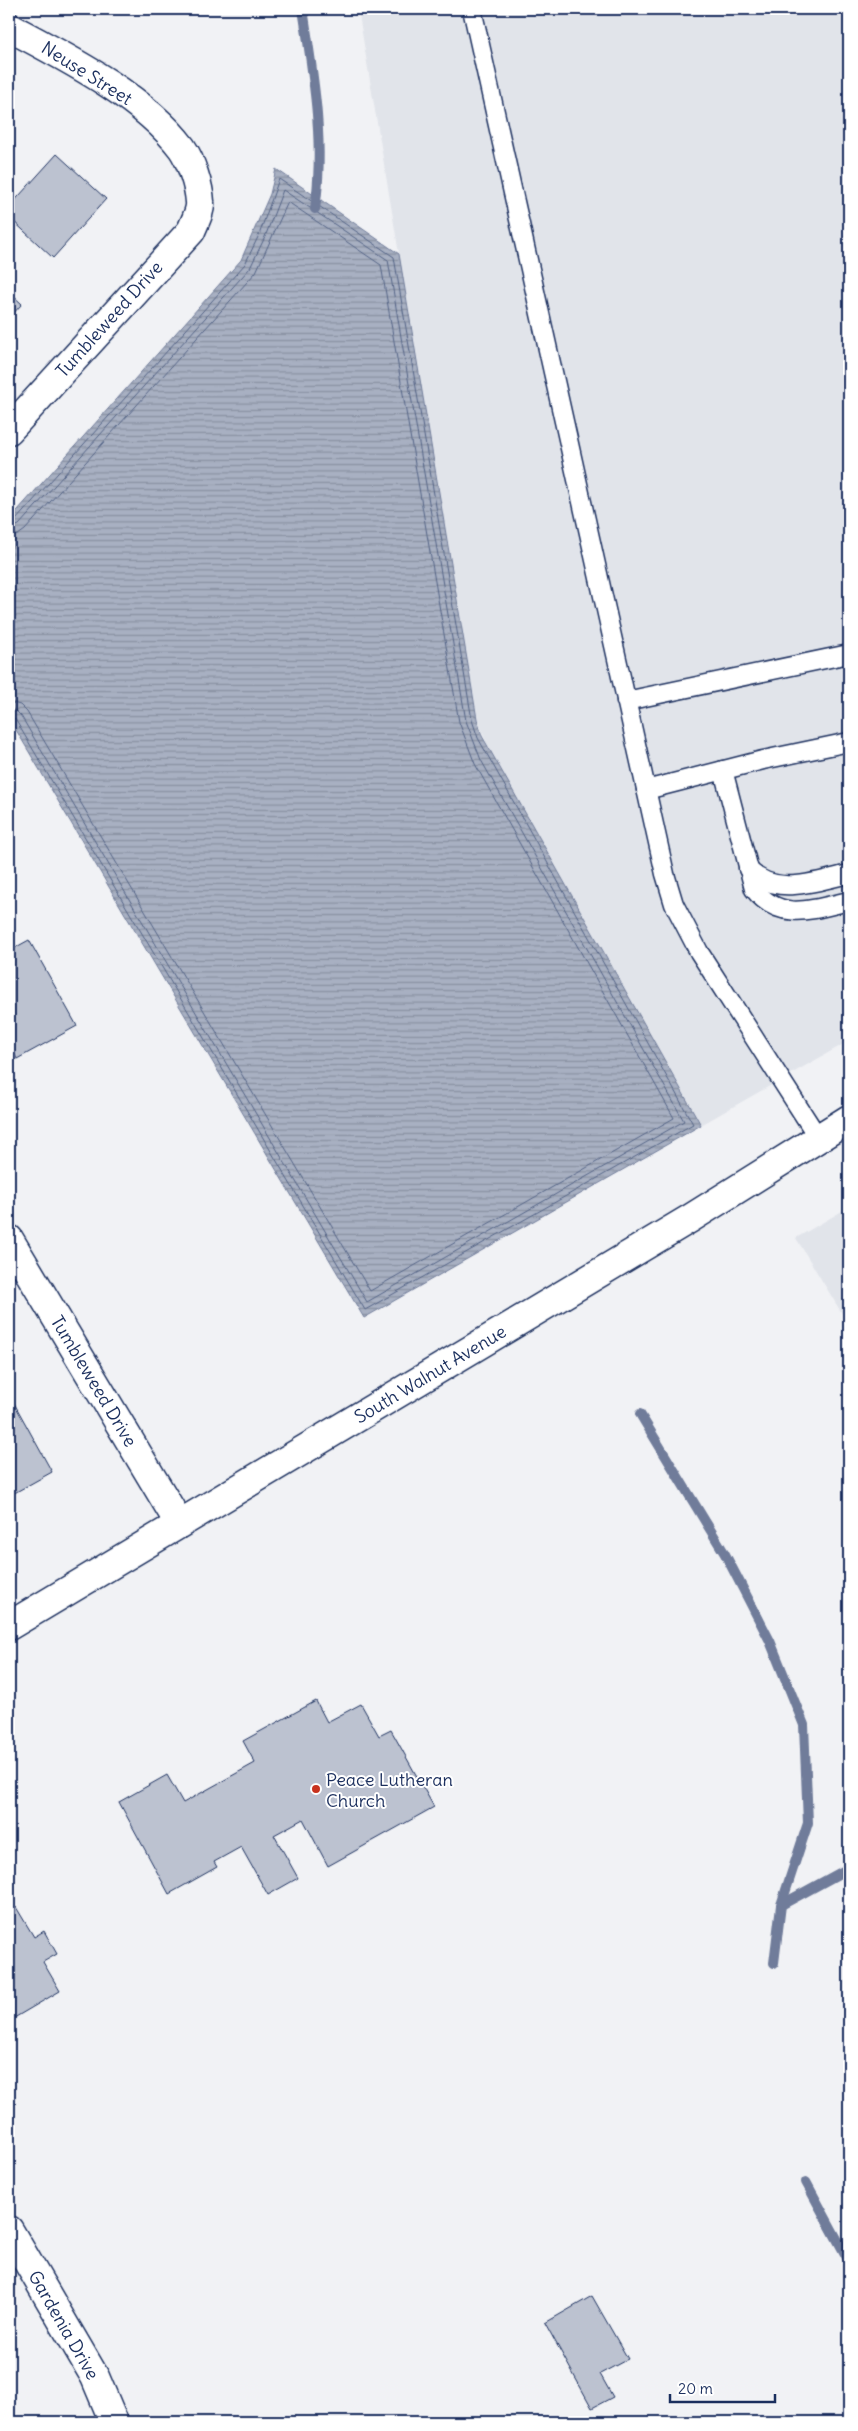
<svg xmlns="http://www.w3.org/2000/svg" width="858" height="2431" viewBox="0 0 858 2431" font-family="Delius,sans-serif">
	<defs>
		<pattern id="water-rules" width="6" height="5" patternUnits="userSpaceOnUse" patternTransform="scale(1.25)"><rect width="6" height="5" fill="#a8b0c2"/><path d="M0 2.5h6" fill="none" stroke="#8890a1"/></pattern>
	</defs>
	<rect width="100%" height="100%" fill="#f1f2f5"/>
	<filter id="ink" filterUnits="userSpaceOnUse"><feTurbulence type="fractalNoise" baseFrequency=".02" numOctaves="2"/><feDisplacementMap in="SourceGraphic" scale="10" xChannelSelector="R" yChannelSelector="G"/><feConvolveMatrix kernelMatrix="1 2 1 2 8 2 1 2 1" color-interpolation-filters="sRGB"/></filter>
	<g filter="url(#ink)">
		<g fill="#e1e4ea">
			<polygon points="358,9 849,9 849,1041 701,1125 491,754 477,719"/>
			<polygon points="849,1207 849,1325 796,1238"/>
		</g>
		<polygon fill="url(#water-rules)" stroke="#707c9a" points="276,169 399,254 477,719 482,736 701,1125 364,1318 9,718 9,520 241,260 270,194"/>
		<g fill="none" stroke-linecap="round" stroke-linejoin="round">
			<g stroke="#536386" stroke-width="1">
				<polyline points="9,523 15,521 245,264 259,235 279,179 394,257 472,720 478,738 693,1124 365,1310 15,719 9,716"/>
				<polyline points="9,529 19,525 250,268 265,237 283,190 388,260 466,721 481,760 684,1121 367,1302 21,716 16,711 9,710"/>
				<polyline points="9,537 18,535 25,530 256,272 288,202 381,265 459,722 475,764 674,1118 370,1291 27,712 20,705 9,702"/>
			</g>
			<g stroke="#707c9a" stroke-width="10">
				<path d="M303,9c10,65 22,134 12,200"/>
				<polyline points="640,1414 725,1554 770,1641 804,1725 808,1823 781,1905 774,1963"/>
				<polyline points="781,1905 849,1868"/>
				<polyline points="806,2182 849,2261"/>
			</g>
		</g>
		<g fill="#bcc2d0" stroke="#1b2f5e">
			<polygon points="57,154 106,199 53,258 9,217 9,207"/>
			<polygon points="9,292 22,304 9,318"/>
			<polygon points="29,940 77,1026 17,1059 9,1044 9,951"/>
			<polygon points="9,1394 52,1472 9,1496"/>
			<polygon points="316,1701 327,1722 361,1704 379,1736 391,1730 434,1807 328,1866 303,1819 274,1835 298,1878 268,1895 241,1847 214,1862 217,1867 169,1894 119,1802 167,1775 183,1803 255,1763 243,1741"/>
			<polygon points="16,1907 34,1937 44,1931 57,1954 43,1962 60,1991 9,2021 9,1911"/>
			<polygon points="592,2296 628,2359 600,2374 613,2397 592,2408 545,2323"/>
			<polygon points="9,2405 18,2422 9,2422"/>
		</g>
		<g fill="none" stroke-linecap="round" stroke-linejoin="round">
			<defs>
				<g id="lane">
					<polyline points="472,9 665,874 674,904 699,952 819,1139"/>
					<polyline points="626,701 849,654"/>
					<path d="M723,770l31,119c26,34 60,20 95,12"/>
					<polyline points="646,790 763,760 849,742"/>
					<path d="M748,869c27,29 68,12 101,5"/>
				</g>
				<g id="street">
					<path d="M9,27c56,30 134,69 173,121 9,13 17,38 18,54 1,9 -6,21 -9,29l-182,199"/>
					<polyline points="9,1239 179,1523"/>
					<polyline points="9,2230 95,2377 114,2422"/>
				</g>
				<polyline id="secondary" points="9,1626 691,1218 849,1119"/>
			</defs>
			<use href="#lane" stroke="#1b2f5e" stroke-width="21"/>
			<use href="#street" stroke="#1b2f5e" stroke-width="31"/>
			<use href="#secondary" stroke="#1b2f5e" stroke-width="31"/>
			<use href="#lane" stroke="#fff" stroke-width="18"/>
			<use href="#street" stroke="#fff" stroke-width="28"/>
			<use href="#secondary" stroke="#fff" stroke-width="28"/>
		</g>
	</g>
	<circle fill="#c8321e" stroke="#fff" stroke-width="2" cx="316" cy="1789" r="5"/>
	<g text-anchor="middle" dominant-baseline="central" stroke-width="4" stroke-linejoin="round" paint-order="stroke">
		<g font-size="18" fill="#1b2f5e" stroke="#fff">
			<text transform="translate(87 73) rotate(32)">Neuse Street</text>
			<text transform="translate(109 319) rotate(-48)">Tumbleweed Drive</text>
			<text transform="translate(430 1374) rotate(-31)">South Walnut Avenue</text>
			<text transform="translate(94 1381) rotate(59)">Tumbleweed Drive</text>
			<text transform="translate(64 2325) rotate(60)">Gardenia Drive</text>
		</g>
		<g font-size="18" fill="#1b2f5e" stroke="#fff" text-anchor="start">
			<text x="326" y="1779">Peace Lutheran<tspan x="326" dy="21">Church</tspan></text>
		</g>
	</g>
	<rect width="858" height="2431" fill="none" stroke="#fff" stroke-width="30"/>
	<rect x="15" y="15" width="828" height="2401" fill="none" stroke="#1b2f5e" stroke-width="2" filter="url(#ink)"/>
	<path d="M670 2394v8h105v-8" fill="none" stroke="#1b2f5e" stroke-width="2.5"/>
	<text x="678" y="2394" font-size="15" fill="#1b2f5e" stroke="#ffffff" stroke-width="4" paint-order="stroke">20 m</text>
</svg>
